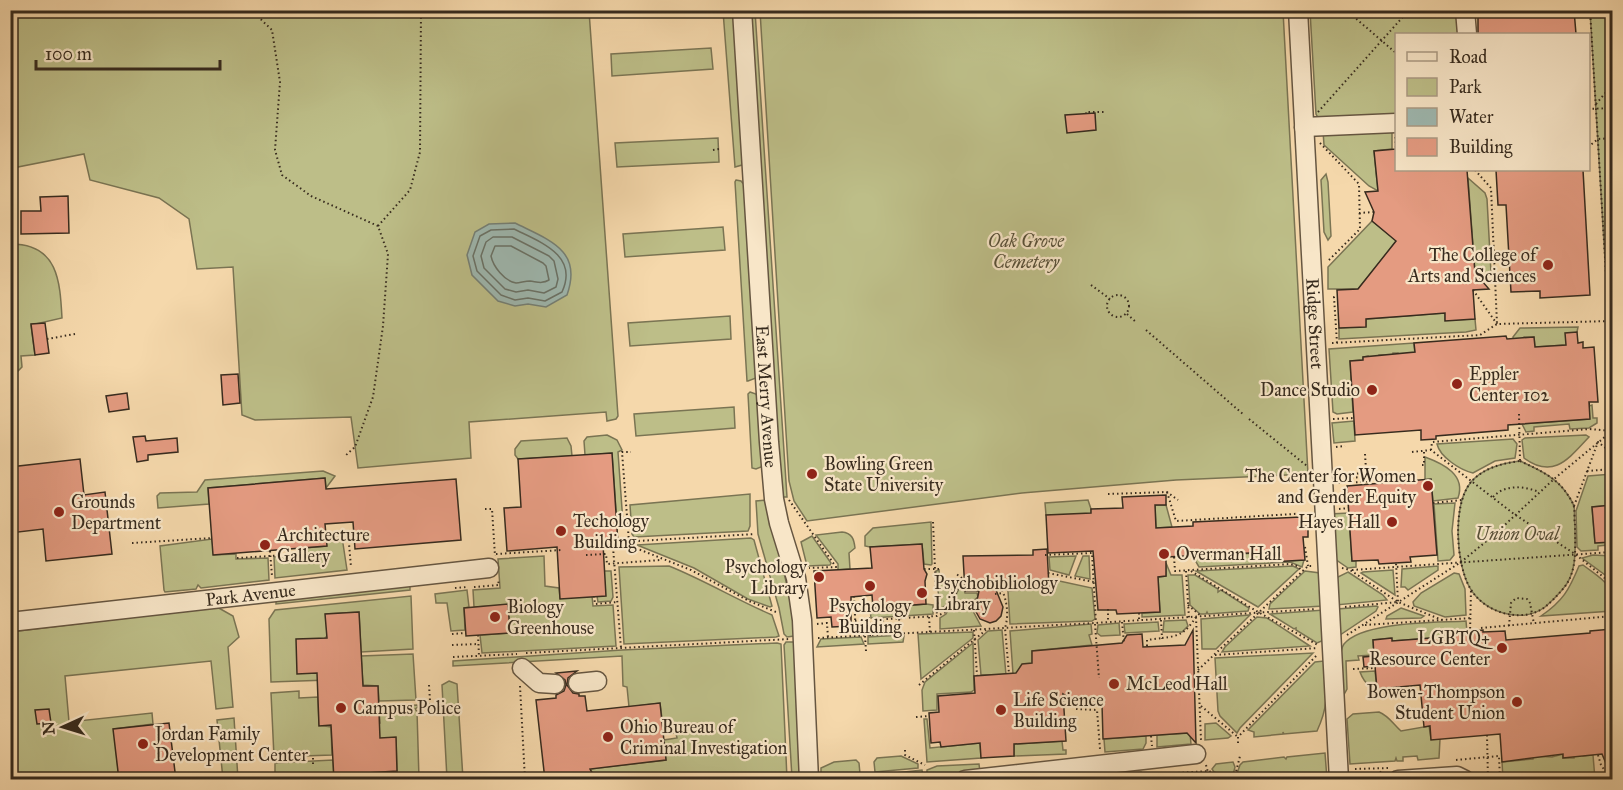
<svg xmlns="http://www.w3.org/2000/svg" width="1623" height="790" viewBox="0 0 1623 790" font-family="'IM FELL Great Primer',serif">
	<rect width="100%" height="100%" fill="#f5d8ab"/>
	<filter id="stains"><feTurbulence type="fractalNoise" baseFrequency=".00333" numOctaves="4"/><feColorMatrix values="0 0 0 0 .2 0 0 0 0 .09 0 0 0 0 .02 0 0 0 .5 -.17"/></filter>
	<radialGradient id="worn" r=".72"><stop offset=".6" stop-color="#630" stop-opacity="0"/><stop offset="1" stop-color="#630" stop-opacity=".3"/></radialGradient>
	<g fill="#bdbe88" stroke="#7a7453" stroke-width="1.5">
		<polygon points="11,11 589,11 618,416 616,419 607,421 606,412 469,422 471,458 358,468 351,417 255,420 242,415 233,267 197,269 189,219 159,198 90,180 84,154 18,167 11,175"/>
		<polygon points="723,11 736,11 746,158 742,165 735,167"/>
		<polygon points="749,11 755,11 787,497 780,497"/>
		<polygon points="760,11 1283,11 1308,474 1176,480 1022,493 807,521 794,501 789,481"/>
		<polygon points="1310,11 1457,11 1458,34 1396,34 1396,117 1321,123 1316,114"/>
		<polygon points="1590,11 1612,11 1612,268 1605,259"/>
		<polygon points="711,48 713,69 612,76 611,54"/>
		<polygon points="1392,127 1392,149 1374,151 1378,191 1369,186 1324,145 1323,131"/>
		<polygon points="718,138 719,162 617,167 615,143"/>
		<polygon points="1326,174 1328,182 1331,236 1328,240 1324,232 1321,180"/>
		<polygon points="1468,178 1485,193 1487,199 1491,273 1485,279 1476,276 1475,273"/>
		<polygon points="736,180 741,181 746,187 759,372 756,378 748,381 747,381 735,182"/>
		<polygon points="1372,221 1397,241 1358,289 1328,289 1328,267"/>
		<polygon points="723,227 725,250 625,257 623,234"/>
		<path d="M11,244c47,0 49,37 51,74l-31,7 4,30 -14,1 1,11 -5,5 -6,1z"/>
		<polygon points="1445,313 1445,320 1475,319 1476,330 1466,332 1339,339 1339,328 1366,326 1366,319"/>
		<polygon points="730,316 731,339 630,346 628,323"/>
		<polygon points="1578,327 1577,332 1566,345 1535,347 1534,337 1524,337 1514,350 1513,337 1520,328"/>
		<polygon points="1414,343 1415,356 1398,357 1398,353 1393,353 1393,357 1384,358 1384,355 1379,355 1379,359 1368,359 1368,356 1363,357 1363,360 1350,361 1353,412 1337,414 1333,412 1329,349"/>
		<polygon points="750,392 756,394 759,399 764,461 761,467 756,469 752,468 748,394"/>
		<polygon points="1592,405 1593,418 1597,418 1597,423 1589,428 1570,429 1569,424 1534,427 1534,431 1526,432 1522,424 1589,419 1589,406"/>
		<polygon points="734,407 735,428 636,436 634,414"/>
		<polygon points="1354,421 1355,441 1334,443 1332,423"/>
		<polygon points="607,435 617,440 622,450 618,452 623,523 617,524 612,453 585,455 584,441 587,437"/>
		<path d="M1586,435l3,2c-20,21 -35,43 -65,21l-2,-18 3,-2z"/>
		<polygon points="567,438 571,446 572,456 518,459 515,455 515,449 521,441"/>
		<path d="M1513,439l4,5 -2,14 -20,3 -22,12c-13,-3 -33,-16 -36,-29z"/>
		<path d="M1425,457c19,7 41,18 33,41l-25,3 -2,-21h-6z"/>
		<path d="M1520,461c17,8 34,15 45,30 3,4 8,11 9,16 1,5 0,13 1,18 0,23 3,48 -13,65 -5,6 -11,12 -17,17 -23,17 -61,6 -75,-19 -14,-24 -18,-83 1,-106 12,-14 32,-19 49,-21z"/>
		<polygon points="323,471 335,476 326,488 325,478 208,488 209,504 158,508 157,496 160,493 197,492 205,480"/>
		<polygon points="1612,474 1612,505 1592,507 1595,543 1612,542 1612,549 1609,549 1608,545 1598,546 1598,550 1581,551 1577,547 1576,511 1588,476"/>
		<polygon points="750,494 750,526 748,531 634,537 632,534 630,505"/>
		<path d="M767,500c8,46 25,89 27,136l-7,1 -3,-3 -5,-26 -21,-74 -2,-33z"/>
		<polygon points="1088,500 1091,509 1092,535 1046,515 1045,503"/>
		<polygon points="1455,503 1452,531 1454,555 1450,560 1438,561 1434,504"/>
		<polygon points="1155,505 1166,505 1172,527 1156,528"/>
		<polygon points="1349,513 1352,561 1356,561 1356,567 1348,568 1335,559 1329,514"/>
		<polygon points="931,522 932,564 931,565 924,564 922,544 870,547 865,546 865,536 873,528"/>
		<path d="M842,532c10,1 12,7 13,16l-6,5 1,16 -12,1v-6l-22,-29z"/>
		<polygon points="812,536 831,563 830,565 807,566 801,542"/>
		<polygon points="342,537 347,570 275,578 274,557 305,555 305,548 326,546 328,538"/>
		<polygon points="751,538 754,540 772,606 770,607 748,599 694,568 637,545"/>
		<polygon points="212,539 214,555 236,554 236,559 268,558 269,580 201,588 198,585 196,589 165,592 164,590 160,546"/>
		<polygon points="1271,552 1272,562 1304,560 1302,567 1290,562 1199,567 1192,555 1196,555 1196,557"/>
		<polygon points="1593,555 1612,556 1612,580 1582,558"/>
		<polygon points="544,556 545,586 559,588 560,598 592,596 593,606 613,605 616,646 482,653 480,635 510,633 508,605 474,607 473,590 500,588 498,559"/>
		<polygon points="1076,556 1069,575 1050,570 1049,557"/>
		<polygon points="1083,556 1089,556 1090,579 1075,576"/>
		<polygon points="1166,563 1171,575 1182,575 1185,615 1142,617 1142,613 1160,612 1158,577 1166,576"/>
		<path d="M1583,565c21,16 31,18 29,46l-71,5c22,-15 28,-26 38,-50z"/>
		<path d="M669,566c35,14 68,34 103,49l7,21 -3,1 -152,7 -5,-77z"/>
		<polygon points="1293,566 1299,569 1258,607 1196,571"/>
		<polygon points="1438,566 1438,570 1408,590 1405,587 1401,587 1402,569"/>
		<polygon points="939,570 940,580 959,579 946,605 940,609 936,571"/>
		<polygon points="1393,570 1395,595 1361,573 1363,572"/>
		<polygon points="604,571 611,571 613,597 611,601 598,602 597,596"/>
		<polygon points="1305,571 1320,573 1324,606 1269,609 1270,604"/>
		<polygon points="1348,572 1383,595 1387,600 1336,605 1336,578"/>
		<polygon points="1454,573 1459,574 1465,589 1466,615 1445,617 1414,606 1413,602 1421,593"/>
		<polygon points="1188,575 1195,575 1218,589 1218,592 1221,590 1249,608 1248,611 1208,614 1207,612 1206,614 1200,614 1190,605"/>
		<polygon points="1050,579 1092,588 1095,619 1092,621 1010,624 1008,591 1050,588"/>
		<polygon points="410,585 410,590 276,604 276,599"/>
		<polygon points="961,585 963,585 965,593 977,593 978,597 973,601 973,611 981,626 940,629 940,618 946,614"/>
		<polygon points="467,590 469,607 464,608 465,630 451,631 447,603 436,603 435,594"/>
		<polygon points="411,596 413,649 361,652 359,612 326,614 327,636 325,638 328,680 271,682 269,619 275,610"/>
		<polygon points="926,604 933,605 933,614 871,618 870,609"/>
		<polygon points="1377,606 1378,607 1376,611 1340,635 1337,609"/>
		<polygon points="217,607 233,616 239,637 228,647 233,707 216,709 211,661 65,676 69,722 152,713 153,724 114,729 119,779 11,779 10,632"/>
		<polygon points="1401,608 1424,616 1421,618 1386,619 1387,616"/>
		<polygon points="1324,610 1324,640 1317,643 1296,630 1296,628 1294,629 1270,614"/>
		<polygon points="1250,615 1216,649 1202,649 1201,619"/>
		<polygon points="1257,617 1267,618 1310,646 1222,652 1225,647"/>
		<polygon points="1186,620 1188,626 1182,632 1163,632 1164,621"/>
		<path d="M1466,621l1,11 -22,5 -53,4 -1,-3 -18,2 1,15 -16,1 1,4 -13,1 1,28 -6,11c0,-12 -4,-47 3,-56 19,-23 93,-21 122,-23z"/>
		<polygon points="1158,622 1159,631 1125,633 1124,624"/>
		<polygon points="1119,623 1120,635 1101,636 1097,633 1098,625"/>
		<polygon points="1091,624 1092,634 1089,635 1092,645 1032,651 1033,691 1013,674 1010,631"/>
		<polygon points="1002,630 1006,675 981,675 978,640 988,631"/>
		<polygon points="973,632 973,638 921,679 918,634"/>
		<polygon points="902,635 904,636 903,642 868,644 868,637"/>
		<polygon points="861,637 864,644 817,647 821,639"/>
		<polygon points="786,642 794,642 800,779 793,779 792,778 784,645"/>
		<polygon points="777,643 781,644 787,779 602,780 601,777 595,777 590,769 666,760 664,740 677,738 676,733 664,734 660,703 629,707 627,687 623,686 622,656 453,666 453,661 622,650"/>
		<polygon points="973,643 974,690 971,692 937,694 937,710 923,711 922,690 925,682"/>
		<polygon points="1313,653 1240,728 1237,733 1220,716 1218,711 1215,658"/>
		<polygon points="413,654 416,700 379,701 378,686 363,685 361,656"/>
		<path d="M1324,661c2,29 6,42 -7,70l-33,3 -1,-2v2l-29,3v-5l-6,-2 67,-68z"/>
		<path d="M1375,671l2,18 12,-1 -1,4c-14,-2 -23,-6 -28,-20z"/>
		<polygon points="449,681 457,684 463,779 447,779 442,685"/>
		<polygon points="299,691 299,698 318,697 319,725 331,727 332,755 274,757 271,693"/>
		<polygon points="417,705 418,707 415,709 417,711 419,779 368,779 367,774 369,773 397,771 396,738 367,739 366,724 380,723 379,707"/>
		<path d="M1379,712c10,4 14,12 22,19l28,-5 2,13h9l-1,19 -21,2 -1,-4 -14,1v4h-6l-1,-3 -1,3 -45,3 -3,-45 6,-5z"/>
		<polygon points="234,718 238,779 223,779 217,720"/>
		<polygon points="924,719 927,719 930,748 980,743 981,758 927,762"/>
		<polygon points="1216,723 1231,736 1228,738 1205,740 1205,724"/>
		<polygon points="1190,733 1191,744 1157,747 1157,735"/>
		<polygon points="1146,736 1146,743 1143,749 1105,752 1104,739"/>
		<polygon points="1062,741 1063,750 1066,750 1066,754 1014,756 1014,744"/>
		<polygon points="1582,752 1583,756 1593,755 1595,779 1503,779 1502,762 1533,759 1533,756 1552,757 1563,754 1563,758 1574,758 1574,753"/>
		<polygon points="1325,753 1327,779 1235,779 1240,765 1243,762 1284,757 1286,759 1287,757"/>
		<polygon points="901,756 918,764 918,768 875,772 874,762 877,758"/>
		<polygon points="333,760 334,779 275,779 275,763"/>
		<polygon points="856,760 859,763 860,774 825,777 821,775 821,768 834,762"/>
		<polygon points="1233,762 1235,767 1232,779 1214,772 1212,769 1216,764"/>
		<polygon points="979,764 980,772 927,777 927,770 937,766"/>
		<polygon points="922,770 923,777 881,780 876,775"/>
		<polygon points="1141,772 1141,777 1112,780 1074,779"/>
	</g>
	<path fill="#9eb8b0" stroke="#758076" stroke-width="1.5" d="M515,223c34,17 68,27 52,72l-21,12 -18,-3 -13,2 -17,-5 -26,-26 -5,-20 8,-23 14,-8z"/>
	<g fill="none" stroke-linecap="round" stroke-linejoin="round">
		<g stroke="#6a7267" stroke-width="1.5">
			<path d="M514,229c26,13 65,26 48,63l-17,9 -17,-3 -13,2 -14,-5 -24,-24 -4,-15 7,-20 11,-6z"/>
			<polygon points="493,237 512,237 549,256 554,261 558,279 556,287 544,293 528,290 516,292 505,289 484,268 481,256 486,242"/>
			<path d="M495,246h16l32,17 3,3 3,14c-7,4 -11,2 -19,1 -5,0 -10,2 -14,2 -12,-2 -23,-17 -25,-27z"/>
		</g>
	</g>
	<g fill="#e49b81" stroke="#372b1e" stroke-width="1.5">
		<polygon points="1478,10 1574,10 1576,34 1478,34"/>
		<polygon points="1095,113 1096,130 1067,133 1065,115"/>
		<polygon points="1396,149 1396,170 1467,170 1475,273 1489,289 1473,290 1475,319 1445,321 1445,313 1407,316 1366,319 1366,327 1339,328 1337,290 1358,289 1396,241 1372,221 1374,212 1365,192 1378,191 1374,151"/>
		<polygon points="1496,170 1583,170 1590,295 1540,298 1540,291 1511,292 1506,205 1498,205"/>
		<polygon points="68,196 69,233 21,234 21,211 41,211 40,197"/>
		<polygon points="45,323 49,353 35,355 31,324"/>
		<polygon points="1577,332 1578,343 1583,342 1583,348 1594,347 1598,402 1589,402 1590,419 1508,425 1508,430 1436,436 1436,439 1421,440 1421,430 1355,435 1350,361 1363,360 1363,357 1415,352 1414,343 1506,336 1507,339 1534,337 1535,347 1566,345 1565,333"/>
		<polygon points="238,374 240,403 223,405 221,375"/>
		<polygon points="127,393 129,409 109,412 106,396"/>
		<polygon points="145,436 146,441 177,438 178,452 148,455 148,460 137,462 133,437"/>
		<polygon points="612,453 618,543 603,544 606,596 560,599 557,547 507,551 504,508 521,507 518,459"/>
		<polygon points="80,459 84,495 105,492 112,554 46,561 43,529 10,533 10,467"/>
		<polygon points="325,478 326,489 456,479 461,540 355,549 353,522 325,524 327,546 213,555 208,488"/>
		<polygon points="1431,479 1437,555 1410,557 1411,562 1379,564 1378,560 1352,561 1347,486"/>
		<polygon points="1166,495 1166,505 1155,505 1156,528 1193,526 1193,522 1301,517 1302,526 1308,526 1308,537 1303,537 1305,560 1271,562 1271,552 1166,557 1166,576 1158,577 1160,612 1117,614 1116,610 1098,610 1093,551 1048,553 1046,515 1091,513 1091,509 1123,508 1122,497"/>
		<polygon points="1612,505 1612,542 1595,543 1592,507"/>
		<polygon points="922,544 924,569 927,574 925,581 926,604 873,608 872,595 851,597 851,626 832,627 831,617 817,618 814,571 872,568 870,547"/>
		<polygon points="1047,549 1049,587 996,590 1003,607 1001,616 996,621 990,623 980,619 975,610 979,591 965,591 963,556 1033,555 1033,550"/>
		<polygon points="508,604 510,633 466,636 464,608"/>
		<polygon points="359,612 363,686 378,686 380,738 396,737 397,771 367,773 368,780 334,780 331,725 319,726 317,673 297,674 296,639 327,638 325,614"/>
		<polygon points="1612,629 1612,778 1602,754 1563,758 1563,754 1502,762 1500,734 1431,740 1430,726 1424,727 1420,685 1377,689 1375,666 1364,667 1363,657 1374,656 1373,640 1392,638 1392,641 1445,637 1445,633 1483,630 1483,632 1505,631 1506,640 1590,633 1590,631"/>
		<polygon points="1193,630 1196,743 1187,733 1103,739 1102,704 1080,705 1063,694 1066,741 1014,744 1014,756 981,758 980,743 941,747 940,742 931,743 929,713 939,712 938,696 975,693 974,676 1016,673 1022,664 1032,663 1032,651 1122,643 1127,635 1142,634 1143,647 1185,645"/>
		<polygon points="577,671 568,678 567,685 573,693 579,694 579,696 585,696 587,711 660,703 666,760 590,769 596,780 545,780 536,700 556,698 556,695 564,691 566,685 565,680 556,673"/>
		<polygon points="49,709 51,723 37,724 35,710"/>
		<polygon points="169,723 176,780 119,780 113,729"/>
	</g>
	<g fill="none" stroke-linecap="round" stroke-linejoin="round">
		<defs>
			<g id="minor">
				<path id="s1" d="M742,10l27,432 5,57 5,24 17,55 6,42 7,160"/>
				<path id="s2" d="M1298,10l41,770"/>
				<polyline points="1465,10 1467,34"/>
				<polyline points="1304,127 1396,123"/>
				<path id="s3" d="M10,622l479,-54"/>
				<polyline points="522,668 539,683 555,684"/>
				<polyline points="578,683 597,681"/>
				<polyline points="965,780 1196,754"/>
				<polyline points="1398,780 1457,776 1465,780"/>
			</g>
		</defs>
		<use href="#minor" stroke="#665641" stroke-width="21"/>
		<g stroke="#372b1e" stroke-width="2" stroke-dasharray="1.5 3" stroke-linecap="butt">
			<polyline points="251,10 272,30 280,82 275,150 282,175 311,196 378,226 388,254 383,326 373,397 355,447 345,456"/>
			<polyline points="1346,10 1396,53"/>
			<polyline points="1610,10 1612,12"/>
			<polyline points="1596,104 1612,85"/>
			<polyline points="1588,109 1612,108"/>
			<polyline points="1318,112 1409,10"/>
			<polyline points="1086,114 1086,112 1106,112"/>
			<polyline points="1395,137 1396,149"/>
			<polyline points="1320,143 1359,184 1360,229 1328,261"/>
			<polyline points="1588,147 1598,139 1612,138"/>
			<polyline points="713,150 719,149"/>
			<polyline points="1475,170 1491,188 1497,324"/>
			<polyline points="1359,213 1374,212"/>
			<polyline points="378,226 410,190 420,152 421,10"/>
			<polyline points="1607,261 1612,268"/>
			<polyline points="1091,285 1110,299"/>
			<polyline points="1473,290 1497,324"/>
			<circle cx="1118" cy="306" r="11"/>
			<polyline points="1127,314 1137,323"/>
			<polyline points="1146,330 1244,415"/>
			<polyline points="47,339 75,334"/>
			<polyline points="1332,343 1480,335 1497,324 1612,321"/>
			<polyline points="1337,343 1334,297 1337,297"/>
			<polyline points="1612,357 1611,357 1612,361"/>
			<polyline points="1589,404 1590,404"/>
			<polyline points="1519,414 1520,461"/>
			<polyline points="1249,419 1307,466"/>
			<polyline points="1333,419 1354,418"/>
			<polyline points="1336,447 1345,446"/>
			<polyline points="1431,450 1432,442 1589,429 1612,431"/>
			<polyline points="1412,452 1431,450 1514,514 1575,554 1612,584"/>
			<polyline points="1365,454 1367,485"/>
			<path d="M1520,461c17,8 34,15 45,30 3,4 8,11 9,16 1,5 0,13 1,18 0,23 3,48 -13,65 -5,6 -11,12 -17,17 -23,17 -61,6 -75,-19 -14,-24 -18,-83 1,-106 12,-14 32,-19 49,-21z"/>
			<polyline points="1422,465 1424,465 1424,452"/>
			<polyline points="1587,471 1612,469"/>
			<polyline points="1338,483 1361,482 1361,477 1348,478 1348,474 1366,473"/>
			<polyline points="1167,492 1176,521 1310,513"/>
			<polyline points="1108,494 1167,492 1178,500"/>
			<path d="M1493,497c12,-13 31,-11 46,-5"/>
			<polyline points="789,500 836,567 809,568"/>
			<polyline points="1433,503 1462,500"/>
			<polyline points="1574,506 1598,442 1612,453"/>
			<polyline points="485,509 492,509 495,556"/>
			<polyline points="1339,509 1349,508"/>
			<polyline points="933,522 937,616"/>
			<polyline points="348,532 351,567"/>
			<polyline points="629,542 622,452 631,452"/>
			<polyline points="132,543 212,538"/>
			<polyline points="623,543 691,570 749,601 776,612"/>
			<polyline points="613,547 621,648"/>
			<polyline points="1305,547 1308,566"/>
			<polyline points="586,549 613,547 621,542 755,534"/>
			<polyline points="270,551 272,576"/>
			<polyline points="496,554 562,550"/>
			<polyline points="586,555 606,554 607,564 660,560"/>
			<polyline points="1045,555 1092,553 1096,623"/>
			<polyline points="1174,557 1175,571 1290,564 1297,566 1303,571"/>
			<polyline points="237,558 304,554"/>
			<polyline points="1342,568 1350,570 1398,602 1442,620"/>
			<polyline points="924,569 939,569"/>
			<polyline points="1352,570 1612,552"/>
			<polyline points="1186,571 1189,618"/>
			<polyline points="1191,571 1258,612 1318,645"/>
			<polyline points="1048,573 1094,582"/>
			<polyline points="474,587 499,585 498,580"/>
			<polyline points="455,588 467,587"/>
			<path d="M1002,590c5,11 7,25 3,38l4,46"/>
			<polyline points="995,594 1004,593"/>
			<polyline points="594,596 595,604 617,602"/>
			<polyline points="854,596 856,636"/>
			<polyline points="854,605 868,604 870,636"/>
			<polyline points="1188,605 1201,616"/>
			<polyline points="1345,607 1398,602 1396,563"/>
			<polyline points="1108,609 1108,622"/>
			<polyline points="1139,613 1139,621"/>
			<polyline points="929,617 930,632"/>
			<polyline points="1196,617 1201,740"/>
			<polyline points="899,619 900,634"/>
			<polyline points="883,620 884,635"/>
			<path d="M1161,620l1,18c19,-2 24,-6 34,-21"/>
			<polyline points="855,621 937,616 946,612 963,579 955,573"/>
			<polyline points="1122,622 1124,643"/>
			<polyline points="817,624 827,623 828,638"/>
			<polyline points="1095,624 1099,678"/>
			<polyline points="1365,625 1471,618"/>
			<polyline points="1509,626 1511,603 1516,598 1527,599 1530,603 1534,624"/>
			<polyline points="1481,628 1612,616"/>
			<polyline points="974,630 977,675"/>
			<polyline points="1470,633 1471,590"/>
			<polyline points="452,634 466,633"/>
			<polyline points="478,635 479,656"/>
			<polyline points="1347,635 1461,562 1494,535 1554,479 1612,431 1611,357 1590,10"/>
			<polyline points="865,636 866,651"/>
			<polyline points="818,638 1095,623 1316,609"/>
			<polyline points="452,645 479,644"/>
			<polyline points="1147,646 1147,640 1162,638"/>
			<polyline points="526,653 790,639"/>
			<polyline points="1215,655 1318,648"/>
			<polyline points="453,657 517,654"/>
			<polyline points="1353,669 1375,668"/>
			<polyline points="1198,670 1308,566 1313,566"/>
			<polyline points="429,685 431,716"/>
			<polyline points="919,685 986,630"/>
			<polyline points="520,686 525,780"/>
			<polyline points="1201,706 1238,737"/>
			<polyline points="1076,709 1097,710 1100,749"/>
			<polyline points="916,717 929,716"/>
			<polyline points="1487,735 1488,780"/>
			<polyline points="1151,736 1152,746"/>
			<polyline points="1238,743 1238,737 1318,654"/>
			<polyline points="905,750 905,755 925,765"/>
			<polyline points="1598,755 1601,765 1609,777"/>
			<polyline points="313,758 313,767"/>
			<polyline points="1456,760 1499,756 1500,780"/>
			<polyline points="1206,765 1210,780"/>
			<polyline points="1355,769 1388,768"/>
			<polyline points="1160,774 1209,771 1225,780"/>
			<polyline points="1234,780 1240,756"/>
			<polyline points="1375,780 1382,770"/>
		</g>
		<use href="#minor" stroke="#f8e6c8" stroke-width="18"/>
	</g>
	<g fill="#8f2418" stroke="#f8e6c8" stroke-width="2">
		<circle cx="1548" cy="265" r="6"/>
		<circle cx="1457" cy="384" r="6"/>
		<circle cx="1372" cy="390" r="6"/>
		<circle cx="812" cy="474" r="6"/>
		<circle cx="1428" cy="486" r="6"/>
		<circle cx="59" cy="512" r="6"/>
		<circle cx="1392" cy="522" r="6"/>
		<circle cx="561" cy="531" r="6"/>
		<circle cx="265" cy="545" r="6"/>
		<circle cx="1164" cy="554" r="6"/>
		<circle cx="819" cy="577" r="6"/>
		<circle cx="870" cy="586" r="6"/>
		<circle cx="922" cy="593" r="6"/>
		<circle cx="495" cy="617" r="6"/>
		<circle cx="1502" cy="648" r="6"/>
		<circle cx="1114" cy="684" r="6"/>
		<circle cx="1517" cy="702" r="6"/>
		<circle cx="341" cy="708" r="6"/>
		<circle cx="1001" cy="710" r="6"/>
		<circle cx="608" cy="737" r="6"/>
		<circle cx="143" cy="744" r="6"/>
	</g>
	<g text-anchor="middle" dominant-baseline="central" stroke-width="4.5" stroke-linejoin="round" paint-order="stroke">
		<g font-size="18" font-style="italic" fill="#585038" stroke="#f8e6c8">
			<text x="1026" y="241">Oak Grove<tspan x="1026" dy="21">Cemetery</tspan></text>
			<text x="1517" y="534">Union Oval</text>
		</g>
		<g font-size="18" fill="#372b1e" stroke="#f8e6c8" text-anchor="start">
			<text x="1536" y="255" text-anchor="end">The College of<tspan x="1536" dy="21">Arts and Sciences</tspan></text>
			<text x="1469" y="374">Eppler<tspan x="1469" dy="21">Center 102</tspan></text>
			<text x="1360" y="390" text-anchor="end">Dance Studio</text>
			<text x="824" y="464">Bowling Green<tspan x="824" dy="21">State University</tspan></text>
			<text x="1416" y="476" text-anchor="end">The Center for Women<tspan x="1416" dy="21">and Gender Equity</tspan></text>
			<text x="71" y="502">Grounds<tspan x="71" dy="21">Department</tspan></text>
			<text x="573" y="521">Techology<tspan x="573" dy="21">Building</tspan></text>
			<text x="1380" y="522" text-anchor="end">Hayes Hall</text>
			<text x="277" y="535">Architecture<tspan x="277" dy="21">Gallery</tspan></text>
			<text x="1176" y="554">Overman Hall</text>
			<text x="807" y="567" text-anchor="end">Psychology<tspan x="807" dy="21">Library</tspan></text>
			<text x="934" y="583">Psychobibliology<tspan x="934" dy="21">Library</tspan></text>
			<text x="870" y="606" text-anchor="middle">Psychology<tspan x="870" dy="21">Building</tspan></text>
			<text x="507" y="607">Biology<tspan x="507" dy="21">Greenhouse</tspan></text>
			<text x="1490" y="638" text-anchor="end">LGBTQ+<tspan x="1490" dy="21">Resource Center</tspan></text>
			<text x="1126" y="684">McLeod Hall</text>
			<text x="1505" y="692" text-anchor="end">Bowen-Thompson<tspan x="1505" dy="21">Student Union</tspan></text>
			<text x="1013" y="700">Life Science<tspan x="1013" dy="21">Building</tspan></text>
			<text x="353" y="708">Campus Police</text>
			<text x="620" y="727">Ohio Bureau of<tspan x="620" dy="21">Criminal Investigation</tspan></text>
			<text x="155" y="734">Jordan Family<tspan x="155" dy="21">Development Center</tspan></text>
		</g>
		<g font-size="18" fill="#372b1e" stroke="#f8e6c8">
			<text stroke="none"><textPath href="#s2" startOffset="314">Ridge Street</textPath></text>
			<text stroke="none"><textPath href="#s1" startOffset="387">East Merry Avenue</textPath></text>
			<text stroke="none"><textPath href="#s3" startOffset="242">Park Avenue</textPath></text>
		</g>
	</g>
	<rect width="1623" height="790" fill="none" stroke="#f5d8ab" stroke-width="36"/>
	<rect x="12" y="12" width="1599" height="766" fill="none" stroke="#372b1e" stroke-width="3"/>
	<rect x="18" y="18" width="1587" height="754" fill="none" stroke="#372b1e" stroke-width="1.5"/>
	<rect x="1395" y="33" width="195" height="138" fill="#f8e6c8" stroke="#ab9b84" stroke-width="1.5"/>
	<rect x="1407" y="52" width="30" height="9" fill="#f8e6c8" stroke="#ab9b84" stroke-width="1.5"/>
	<text x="1449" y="63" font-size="18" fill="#372b1e">Road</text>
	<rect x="1407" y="78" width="30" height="18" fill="#bdbe88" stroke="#ab9b84" stroke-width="1.5"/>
	<text x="1449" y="93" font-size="18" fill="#372b1e">Park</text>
	<rect x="1407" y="108" width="30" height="18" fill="#9eb8b0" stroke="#ab9b84" stroke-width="1.5"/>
	<text x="1449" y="123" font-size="18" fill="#372b1e">Water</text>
	<rect x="1407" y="138" width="30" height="18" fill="#e49b81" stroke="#ab9b84" stroke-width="1.5"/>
	<text x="1449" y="153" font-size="18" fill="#372b1e">Building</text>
	<g transform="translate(63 727) rotate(266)" stroke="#f8e6c8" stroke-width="4.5" paint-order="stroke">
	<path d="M0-4.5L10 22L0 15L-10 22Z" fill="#372b1e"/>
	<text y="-9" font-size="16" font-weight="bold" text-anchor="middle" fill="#372b1e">N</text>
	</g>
	<path d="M36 60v9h184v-9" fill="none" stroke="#372b1e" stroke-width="3"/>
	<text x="45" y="60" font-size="18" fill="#372b1e" stroke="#f8e6c8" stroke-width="4.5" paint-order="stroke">100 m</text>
	<rect width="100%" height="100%" filter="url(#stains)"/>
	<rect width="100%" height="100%" fill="url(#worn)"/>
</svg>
